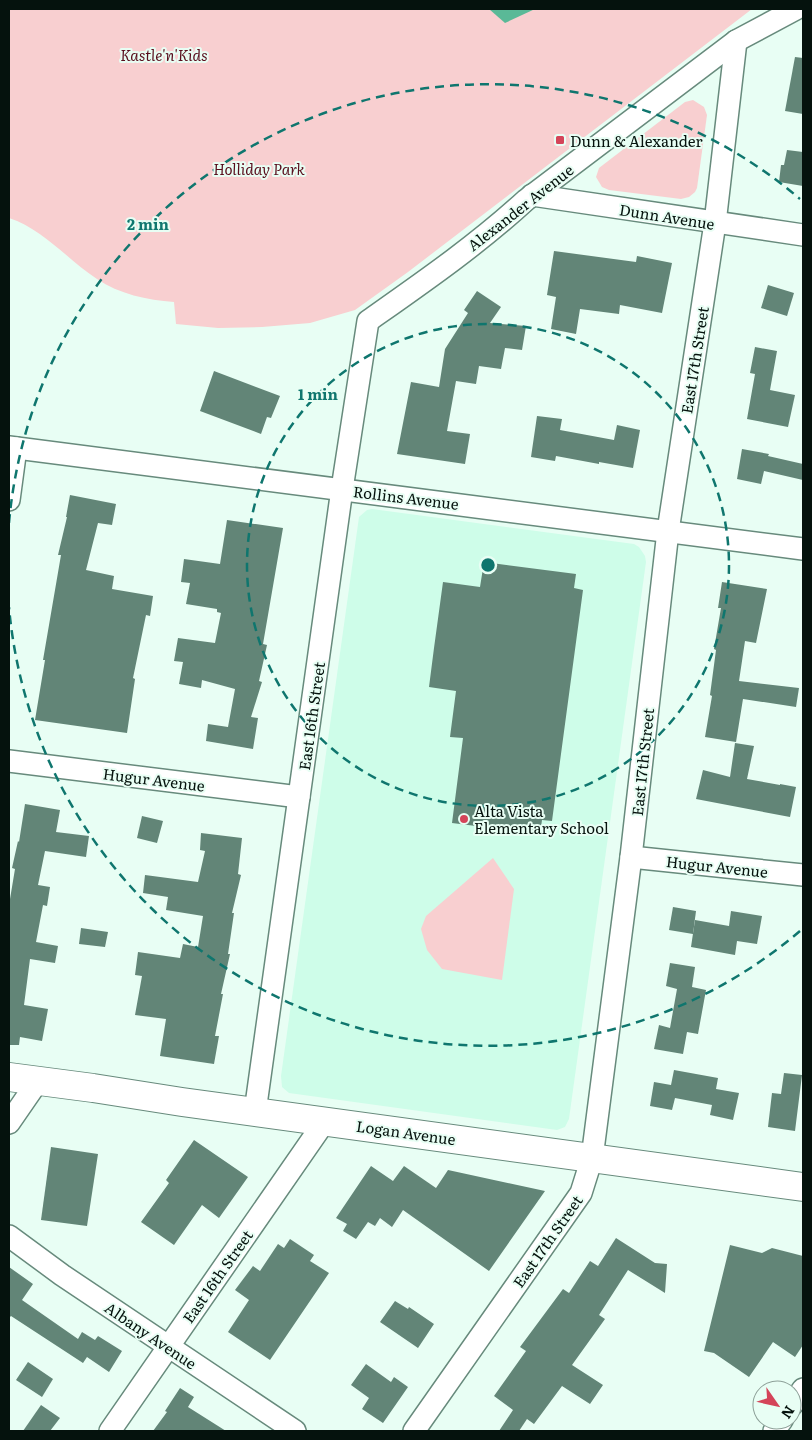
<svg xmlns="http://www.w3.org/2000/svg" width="812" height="1440" viewBox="0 0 812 1440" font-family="Literata,serif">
	<rect width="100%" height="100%" fill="#e8fef4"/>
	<polygon fill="#cefde9" points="372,509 634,544 639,547 645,556 646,562 569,1119 565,1127 557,1130 289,1093 282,1087 281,1076 359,517 367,510"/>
	<g fill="#f8cfd0">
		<path d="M9,9h743l-344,263 -53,38 -45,13 -48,4 -44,1 -42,-4 -2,-22c-27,-2 -55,-8 -77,-23 -29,-19 -54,-50 -88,-61z"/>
		<polygon points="693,100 704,107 707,115 697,188 695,192 689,197 681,199 609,190 602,187 596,177 599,168 685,102"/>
		<polygon points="493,858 514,889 502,980 442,969 427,950 421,929 426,916"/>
	</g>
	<polygon fill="#5ab997" points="489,9 535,9 505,23"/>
	<g fill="#628577">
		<polygon points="795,57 803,58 803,114 785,111"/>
		<polygon points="787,150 803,152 803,186 779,182 781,165 784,165"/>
		<polygon points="554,251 636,262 637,256 672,263 662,313 620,305 619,314 580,309 576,334 551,329 556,297 547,295"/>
		<polygon points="768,285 794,293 787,316 761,308"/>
		<polygon points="477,291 501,307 490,323 526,326 522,350 505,348 501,369 479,366 476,384 456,381 447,431 470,434 465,464 397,454 411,382 439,387 445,349 468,313 464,310"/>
		<polygon points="755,347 777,351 770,390 795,395 788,427 747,419 755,374 750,373"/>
		<polygon points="214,371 280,396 271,418 267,417 261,434 200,411"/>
		<polygon points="537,416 562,419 560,430 614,440 617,425 640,430 633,468 599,462 599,464 556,456 555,461 531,457"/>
		<polygon points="742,449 769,454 768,456 803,464 803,480 764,471 761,484 737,479"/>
		<polygon points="70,495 116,504 112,525 98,523 86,570 114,576 112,589 153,596 150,616 146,615 133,678 135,679 127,733 35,720 45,660 43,660 61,555 58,555 67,517 66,517"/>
		<polygon points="227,520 283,528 263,644 267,645 259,681 262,682 251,717 258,718 253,749 206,741 208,724 228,727 235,689 202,680 201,688 179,684 183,662 174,661 178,638 215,643 221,613 217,612 217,609 186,604 190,583 181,582 184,559 220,564"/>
		<polygon points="484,562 576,574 574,588 583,590 552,821 542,820 540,834 452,823 463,738 450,737 456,691 429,687 434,648 443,582 480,587"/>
		<polygon points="722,582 767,589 756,643 745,641 739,681 799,688 796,707 743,699 736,742 705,737 712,696 710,695 716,650 714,649 721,608 718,608"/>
		<polygon points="735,743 754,746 747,779 780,785 780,784 796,787 790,817 696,799 703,770 730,777"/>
		<polygon points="25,804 60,810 56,832 89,836 86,857 45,851 38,885 50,887 47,906 43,905 36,942 58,946 55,963 30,959 24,1005 48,1009 42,1041 20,1037 19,1045 9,1045 9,905 15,869 12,868 18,841 19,842"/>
		<polygon points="142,816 163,821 157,843 137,838"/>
		<polygon points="201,833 242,838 238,874 241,875 232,913 234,913 228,954 230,954 221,994 223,994 215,1036 219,1036 214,1064 160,1056 166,1019 135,1015 142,976 135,975 138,952 180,958 183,944 198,947 203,916 166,910 168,897 143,893 145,875 198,882 205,851 200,850"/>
		<polygon points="673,907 696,911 693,934 669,930"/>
		<polygon points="731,911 762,916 757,944 737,941 735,955 691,947 695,920 729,926"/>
		<polygon points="81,928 108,932 105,947 79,944"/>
		<polygon points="670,963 695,967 692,987 706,990 698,1034 687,1032 683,1054 654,1049 659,1025 670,1028 677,989 666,986"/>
		<polygon points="674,1070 718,1078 716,1089 739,1093 733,1120 710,1115 712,1105 675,1098 672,1110 650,1106 654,1082 671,1085"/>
		<polygon points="784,1073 802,1075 795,1131 768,1127 772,1093 781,1094"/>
		<polygon points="194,1140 248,1177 219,1218 202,1205 174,1245 141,1222 169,1183 166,1180"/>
		<polygon points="51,1147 98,1154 87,1226 41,1220"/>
		<polygon points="371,1166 393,1181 404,1166 436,1188 448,1170 545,1191 489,1271 403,1210 392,1227 380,1218 375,1226 368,1222 356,1239 343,1231 347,1224 336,1218"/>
		<polygon points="616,1238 655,1263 667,1264 665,1293 628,1270 599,1315 605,1319 572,1365 603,1385 590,1404 562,1386 534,1424 527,1419 519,1431 499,1431 513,1410 494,1396 526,1351 520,1347 563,1289 569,1293 590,1261 598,1266"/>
		<polygon points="290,1239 314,1255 310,1261 329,1273 270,1360 228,1332 249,1300 235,1290 253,1266 260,1271 278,1244 284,1248"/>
		<polygon points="730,1245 762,1253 772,1248 803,1256 803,1345 795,1357 773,1342 749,1377 714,1353 704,1351"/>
		<polygon points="9,1267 33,1284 22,1300 78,1339 82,1332 95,1340 98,1336 122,1351 109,1372 87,1357 83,1363 11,1316 9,1318"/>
		<polygon points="395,1301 408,1309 409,1307 434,1324 418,1348 380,1322"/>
		<polygon points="28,1362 53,1379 42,1397 16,1380"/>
		<polygon points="366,1364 391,1382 394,1377 408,1387 383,1423 362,1409 369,1398 351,1385"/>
		<polygon points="180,1388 194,1397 188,1407 226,1431 153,1431 167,1412 165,1411"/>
		<polygon points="41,1405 60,1418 50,1431 23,1431"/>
	</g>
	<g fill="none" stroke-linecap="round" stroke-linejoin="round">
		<defs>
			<g id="street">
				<polyline points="532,195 803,235"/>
				<polyline points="9,447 803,549"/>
				<polyline points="9,500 16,448"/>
				<polyline points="9,761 299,797"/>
				<polyline points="631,857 803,875"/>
				<path d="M255,1112l87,-623 26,-168c54,-38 109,-76 158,-121l210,-159 60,-32"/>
				<polyline points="9,1123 38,1081"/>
				<polyline points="9,1236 62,1275 295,1431"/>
				<polyline points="792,1405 803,1389"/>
				<polyline points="110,1431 325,1121"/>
				<polyline points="414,1431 581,1193 592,1158 631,857 668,531 715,223 736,41"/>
				<polyline points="774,1431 782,1420"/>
			</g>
			<polyline id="secondary" points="9,1077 93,1088 182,1102 803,1187"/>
		</defs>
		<use href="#street" stroke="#678a7c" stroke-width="24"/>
		<use href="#secondary" stroke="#678a7c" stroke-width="30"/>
		<use href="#street" stroke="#fff" stroke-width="21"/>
		<use href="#secondary" stroke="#fff" stroke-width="28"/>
	</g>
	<g fill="none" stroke="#0f766e" stroke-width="2.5" stroke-dasharray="9 6">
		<circle cx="488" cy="565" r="241"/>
		<path d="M800 931A481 481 0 0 1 9 607M9 523A481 481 0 0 1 800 199"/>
	</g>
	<g fill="#d44459" stroke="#e8fef4" stroke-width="2">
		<rect x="555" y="135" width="10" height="10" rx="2.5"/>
		<circle cx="464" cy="819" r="5"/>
	</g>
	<g text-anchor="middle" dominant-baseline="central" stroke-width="4" stroke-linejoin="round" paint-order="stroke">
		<g font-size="15" font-style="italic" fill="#590d1c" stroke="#e8fef4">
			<text x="164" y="54">Kastle'n'Kids</text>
			<text x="259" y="168">Holliday Park</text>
		</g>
		<g font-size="15" fill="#05120d" stroke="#e8fef4" text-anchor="start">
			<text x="570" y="140">Dunn &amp; Alexander</text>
			<text x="474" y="810">Alta Vista<tspan x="474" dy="17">Elementary School</tspan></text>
		</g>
		<g font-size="15" fill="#05120d" stroke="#e8fef4">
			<text transform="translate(520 207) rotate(-38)">Alexander Avenue</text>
			<text transform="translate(667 216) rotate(9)">Dunn Avenue</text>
			<text transform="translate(694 360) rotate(-81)">East 17th Street</text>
			<text transform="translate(406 497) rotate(7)">Rollins Avenue</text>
			<text transform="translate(311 716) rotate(-82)">East 16th Street</text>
			<text transform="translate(642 762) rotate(-84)">East 17th Street</text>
			<text transform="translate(154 779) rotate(7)">Hugur Avenue</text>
			<text transform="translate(717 866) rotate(6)">Hugur Avenue</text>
			<text transform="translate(406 1132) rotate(8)">Logan Avenue</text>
			<text transform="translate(547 1241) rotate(-55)">East 17th Street</text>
			<text transform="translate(217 1276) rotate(-55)">East 16th Street</text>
			<text transform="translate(151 1335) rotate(34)">Albany Avenue</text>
		</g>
	</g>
	<circle cx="488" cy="565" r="8" fill="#0f766e" stroke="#e8fef4" stroke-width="2.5"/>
	<g font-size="15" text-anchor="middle" font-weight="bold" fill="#0f766e" stroke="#e8fef4" stroke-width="4" stroke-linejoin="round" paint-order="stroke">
		<text x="148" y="230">2 min</text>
		<text x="318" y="400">1 min</text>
	</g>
	<rect width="812" height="1440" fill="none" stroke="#05120d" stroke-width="20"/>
	<g transform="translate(777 1405) rotate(124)"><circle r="24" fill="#e8fef4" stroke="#8da098"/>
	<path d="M0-4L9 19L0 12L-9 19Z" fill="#d44459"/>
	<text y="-8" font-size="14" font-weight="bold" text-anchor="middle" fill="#05120d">N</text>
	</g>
</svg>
